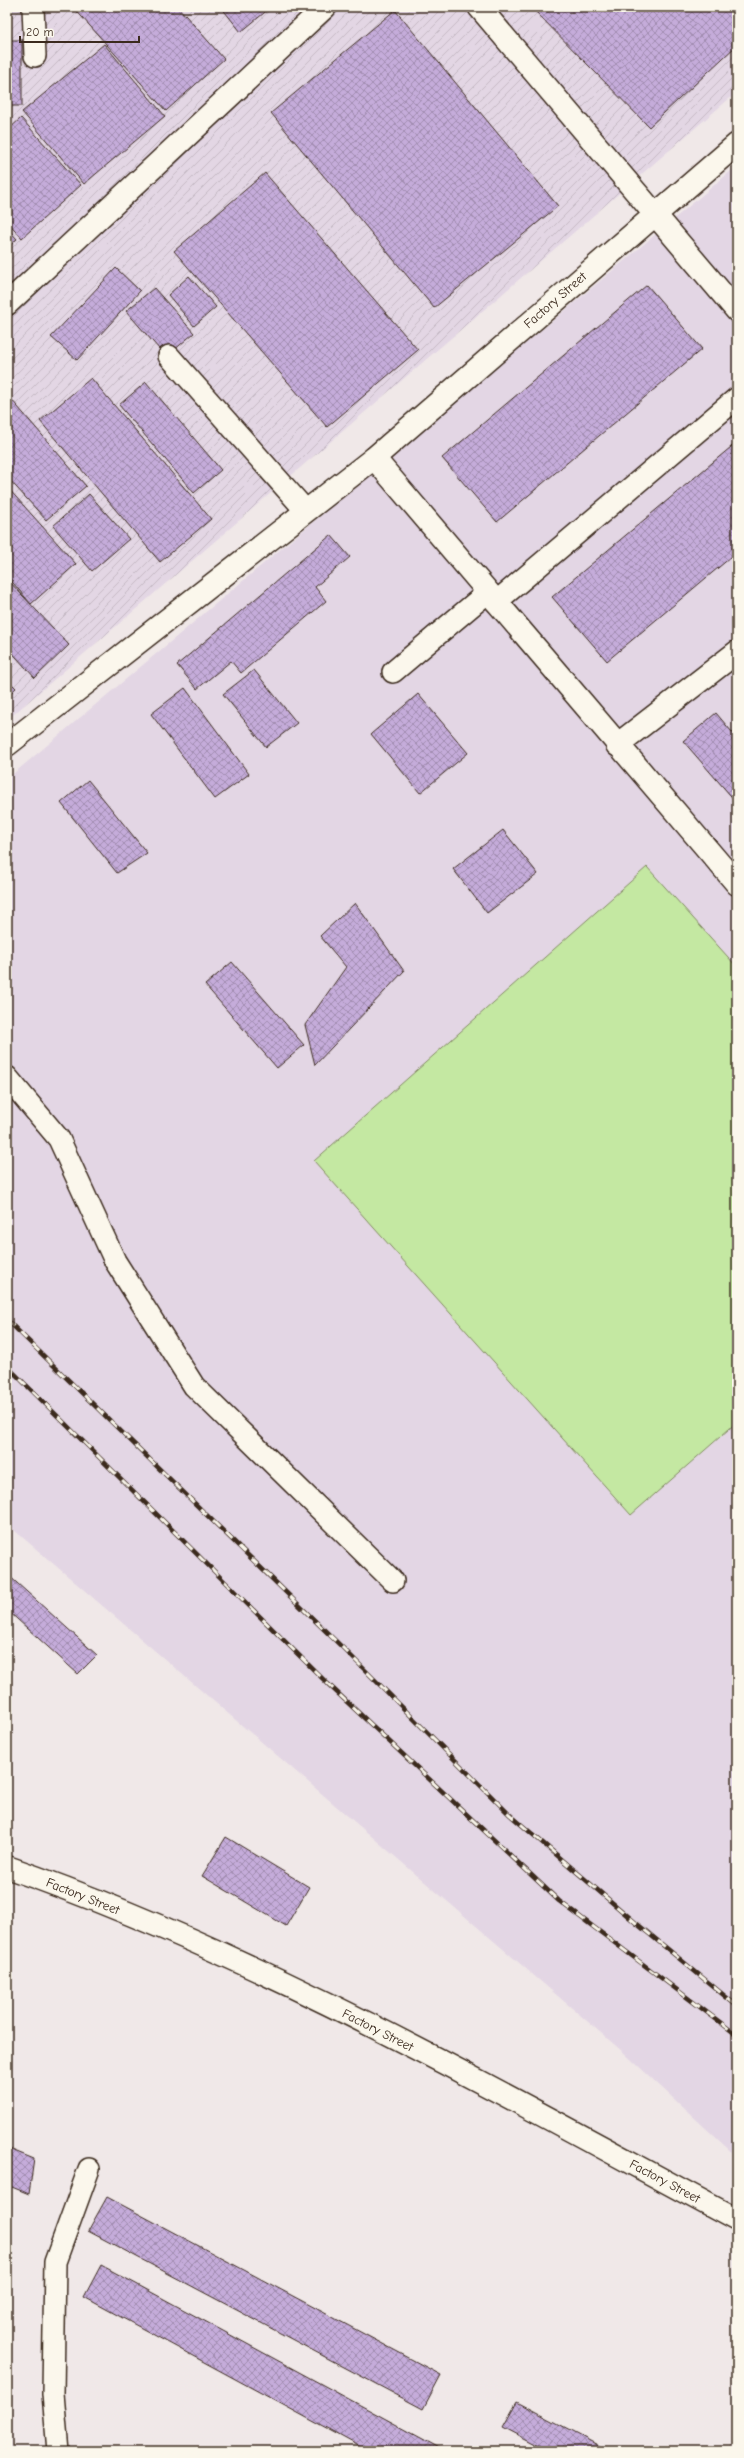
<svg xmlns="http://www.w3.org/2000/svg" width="744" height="2458" viewBox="0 0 744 2458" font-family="'Comic Neue',sans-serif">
	<defs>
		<pattern id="industrial-furrows" width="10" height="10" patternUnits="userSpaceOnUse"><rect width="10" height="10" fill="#e3d6e4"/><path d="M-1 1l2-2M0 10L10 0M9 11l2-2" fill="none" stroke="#c4b8c3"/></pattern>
		<pattern id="building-cross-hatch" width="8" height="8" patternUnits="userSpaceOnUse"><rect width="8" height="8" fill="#c5acda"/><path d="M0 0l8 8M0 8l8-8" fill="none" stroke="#a18cb0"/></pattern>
	</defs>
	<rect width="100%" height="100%" fill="#f0e8e8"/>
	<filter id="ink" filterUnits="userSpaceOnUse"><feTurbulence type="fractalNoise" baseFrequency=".025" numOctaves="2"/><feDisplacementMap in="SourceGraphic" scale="8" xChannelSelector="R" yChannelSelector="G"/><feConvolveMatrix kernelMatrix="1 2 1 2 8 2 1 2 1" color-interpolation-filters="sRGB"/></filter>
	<g filter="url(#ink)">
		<polygon fill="#e3d6e4" points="737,166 737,2157 622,2051 7,1524 7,779"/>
		<polygon fill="url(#industrial-furrows)" points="7,7 737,7 737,92 7,720"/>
		<polygon fill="#c4e8a2" stroke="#808960" points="647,867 737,967 737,1422 631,1515 314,1161"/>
		<g fill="url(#building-cross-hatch)" stroke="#3b2a1e">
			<polygon points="73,7 178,7 224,59 166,111"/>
			<polygon points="221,7 269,7 270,8 241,32"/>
			<polygon points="531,7 737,7 737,45 649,127"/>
			<polygon points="395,10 558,206 434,308 271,113"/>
			<rect x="7" y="40" width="15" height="66"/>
			<polygon points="104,44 165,116 84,184 22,112"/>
			<polygon points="21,118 81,185 22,238 7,221 7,131"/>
			<polygon points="265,173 418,350 327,427 174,251"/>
			<polygon points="7,228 17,239 7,248"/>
			<polygon points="116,268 140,291 77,360 51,337"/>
			<polygon points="189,276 216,307 194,326 168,295"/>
			<polygon points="647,285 702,349 497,522 442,458"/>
			<polygon points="154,288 194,333 166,357 126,311"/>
			<polygon points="91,378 211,519 160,562 40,421"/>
			<polygon points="146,382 221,470 194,493 119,405"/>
			<polygon points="11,399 86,486 46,520 7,477 7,406"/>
			<polygon points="737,442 737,552 607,661 552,597"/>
			<polygon points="7,487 76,564 31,604 7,576"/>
			<polygon points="89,494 129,539 92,571 53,526"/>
			<polygon points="331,535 350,557 315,587 326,601 241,673 231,661 197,689 177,665"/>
			<polygon points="7,579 69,645 35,678 7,647"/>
			<polygon points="254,670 297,723 266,747 223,694"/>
			<polygon points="7,679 16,688 7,696"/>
			<polygon points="185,688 249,774 215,799 151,714"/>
			<polygon points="418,694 468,753 420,793 371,734"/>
			<polygon points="716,713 737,738 737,803 683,741"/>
			<polygon points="88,780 147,853 117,873 61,803"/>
			<polygon points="503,830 538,874 487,913 453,869"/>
			<polygon points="355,903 404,971 315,1065 305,1025 346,967 320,936"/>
			<polygon points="232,962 304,1045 277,1068 205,985"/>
			<polygon points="7,1574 97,1655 78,1674 7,1610"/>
			<polygon points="226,1837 309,1887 286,1926 202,1876"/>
			<polygon points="7,2148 34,2159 29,2194 7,2185"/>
			<polygon points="107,2197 441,2375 423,2409 88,2231"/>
			<polygon points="101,2265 445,2451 368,2451 84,2297"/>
			<polygon points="517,2402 610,2451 549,2451 503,2427"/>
		</g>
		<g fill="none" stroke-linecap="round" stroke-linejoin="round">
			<defs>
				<g id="service">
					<polyline points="33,7 35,56"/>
					<polyline points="169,356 306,511"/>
					<polyline points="496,602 737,398"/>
					<polyline points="393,672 488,592"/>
					<polyline points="7,1077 59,1139 115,1261 194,1386 393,1581"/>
					<polyline points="58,2451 53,2394 55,2262 89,2169"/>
				</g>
				<g id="minor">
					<polyline points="479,7 737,311"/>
					<polyline points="7,304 325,7"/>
					<polyline points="374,458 737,884"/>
					<polyline points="7,745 374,458 737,144"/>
					<polyline points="617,745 737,652"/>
					<path d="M7,1867c255,89 493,226 730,353"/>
				</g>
			</defs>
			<use href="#service" stroke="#3b2a1e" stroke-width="24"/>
			<use href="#minor" stroke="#3b2a1e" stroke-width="25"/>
			<use href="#service" stroke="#fbf7ec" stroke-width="21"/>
			<use href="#minor" stroke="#fbf7ec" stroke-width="22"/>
			<defs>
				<g id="rail">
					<polyline points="7,1320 344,1649 509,1814 636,1923 737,2006"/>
					<polyline points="7,1366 328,1684 559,1901 737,2035"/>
				</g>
			</defs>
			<use href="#rail" stroke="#3b2a1e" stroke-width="4.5"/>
			<use href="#rail" stroke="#fbf7ec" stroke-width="3" stroke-dasharray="9" stroke-linecap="butt"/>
		</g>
	</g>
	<g text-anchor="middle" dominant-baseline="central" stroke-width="3.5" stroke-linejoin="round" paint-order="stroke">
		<g font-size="13" fill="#3b2a1e" stroke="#fbf7ec">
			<text transform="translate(555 300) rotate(-41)">Factory Street</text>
			<text transform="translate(83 1896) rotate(22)">Factory Street</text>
			<text transform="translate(378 2030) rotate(27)">Factory Street</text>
			<text transform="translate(665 2181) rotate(28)">Factory Street</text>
		</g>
	</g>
	<rect width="744" height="2458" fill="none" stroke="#fbf7ec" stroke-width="24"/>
	<rect x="12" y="12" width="720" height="2434" fill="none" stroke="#3b2a1e" stroke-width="1.5" filter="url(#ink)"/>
	<path d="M20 36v6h119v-6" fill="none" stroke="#3b2a1e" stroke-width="2"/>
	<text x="26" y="36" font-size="12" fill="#3b2a1e" stroke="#fbf7ec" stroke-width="3" paint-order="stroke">20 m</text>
</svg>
